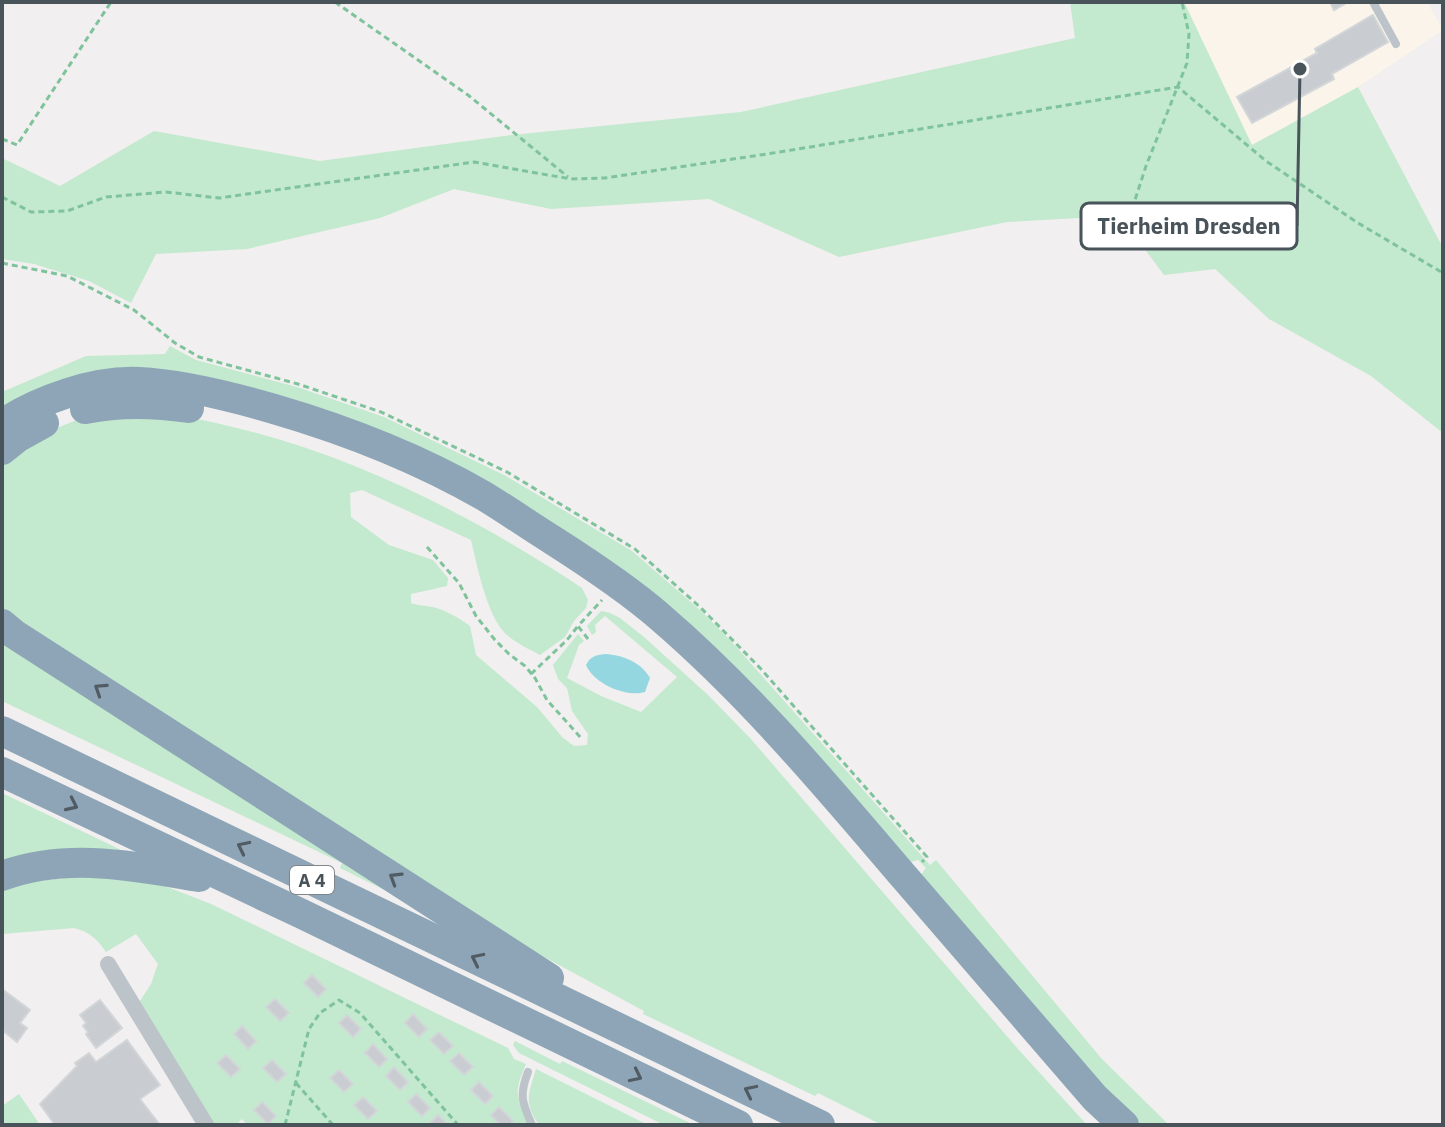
<svg xmlns="http://www.w3.org/2000/svg" width="1445" height="1127" viewBox="0 0 1445 1127" font-family="'IBM Plex Sans',sans-serif">
	<rect width="100%" height="100%" fill="#f1efef"/>
	<polygon fill="#faf4ea" points="1184,2 1427,2 1443,30 1358,87 1252,145"/>
	<g fill="#c3e9ce">
		<polygon points="1070,2 1184,2 1252,145 1358,87 1443,248 1443,433 1371,376 1269,319 1215,269 1164,275 1135,236 1097,217 1007,222 839,257 709,199 551,209 454,189 380,218 247,249 156,254 131,303 89,281 34,264 2,259 2,158 60,186 154,131 320,161 512,135 741,112 1075,38"/>
		<polygon points="170,346 196,360 297,387 384,417 506,476 632,551 700,610 731,641 930,865 936,860 1101,1058 1169,1125 1136,1125 921,875 926,868 918,860 911,862 663,609 279,401 2,409 2,392 86,356 165,354"/>
		<path d="M162,413c153,23 292,90 420,175l6,12 -2,8 -12,13 -9,16 -25,18c-13,-7 -27,-13 -37,-24 -17,-20 -26,-66 -32,-91l-109,-50 -12,3 1,24 38,28 44,15 15,18 -1,8 -36,8v9c7,3 14,2 21,4 14,3 27,11 38,19l6,29 61,52 26,31 11,8 13,-1 1,-11 -16,-23 -5,-23 -9,-9 -5,-14 25,-31 6,7 -5,4 -12,33 34,18 40,16 36,-35 -72,-61 -10,9 1,7 -4,3 -5,-9 14,-15 9,2 10,5 24,19 64,58 42,43 268,311 69,76h-205l-64,-32 -3,3 -172,-82 1,-3 -122,-66 -520,-328v-157l43,-27 34,-14z"/>
		<polygon points="2,631 443,919 340,868 342,863 2,701"/>
		<polygon points="2,793 138,858 2,868"/>
		<path d="M80,876l64,5 26,7 41,16 297,144 6,11 12,5c-13,30 -10,33 4,61h-283l-5,-6 -6,6h-24l-74,-121 13,-20 7,-20 -22,-30 -30,18c-9,-13 -16,-20 -32,-24l-72,6v-45l21,-6z"/>
		<polygon points="515,1041 560,1064 562,1061 694,1125 664,1125 519,1053 513,1045"/>
		<path d="M536,1069l112,56h-109c-16,-23 -10,-32 -3,-56z"/>
		<polygon points="19,1094 40,1125 2,1125 2,1106"/>
	</g>
	<path fill="#95d7e1" d="M607,654c17,2 34,8 43,24l-5,14c-19,6 -52,-9 -59,-27 5,-10 11,-10 21,-11z"/>
	<g fill="#c9ccd1" stroke="#d3d6d9" stroke-width="2">
		<polygon points="1330,2 1348,2 1334,10"/>
		<polygon points="1373,15 1388,42 1332,74 1334,79 1252,123 1237,97 1317,53 1315,49"/>
		<polygon points="312,975 326,989 318,997 304,983"/>
		<polygon points="2,989 30,1010 20,1023 27,1028 17,1042 2,1030"/>
		<polygon points="275,999 289,1013 280,1021 266,1007"/>
		<polygon points="100,1000 122,1028 96,1048 86,1034 88,1032 83,1026 86,1023 80,1015"/>
		<polygon points="413,1014 427,1029 419,1037 405,1023"/>
		<polygon points="347,1015 361,1029 353,1037 339,1023"/>
		<polygon points="242,1026 256,1041 248,1049 234,1034"/>
		<polygon points="439,1032 453,1046 444,1054 430,1040"/>
		<polygon points="127,1040 160,1085 140,1099 160,1125 55,1125 40,1104 77,1066 75,1063 89,1053 96,1062"/>
		<polygon points="373,1044 387,1059 379,1067 365,1053"/>
		<polygon points="459,1053 473,1067 464,1075 450,1061"/>
		<polygon points="226,1055 240,1069 231,1077 217,1063"/>
		<polygon points="272,1060 286,1074 277,1082 263,1068"/>
		<polygon points="394,1067 408,1082 400,1090 386,1076"/>
		<polygon points="339,1070 353,1084 344,1092 330,1078"/>
		<polygon points="479,1082 493,1096 485,1104 471,1090"/>
		<polygon points="416,1094 430,1108 422,1116 408,1102"/>
		<polygon points="363,1097 377,1111 368,1119 354,1105"/>
		<polygon points="262,1102 276,1116 268,1124 254,1110"/>
		<polygon points="499,1107 513,1121 509,1125 500,1125 491,1115"/>
		<polygon points="438,1115 448,1125 432,1125 430,1123"/>
	</g>
	<g fill="none" stroke-linecap="round" stroke-linejoin="round">
		<g stroke="#7fc39c" stroke-width="3" stroke-dasharray="6 4" stroke-linecap="butt">
			<polyline points="335,2 468,95 568,177"/>
			<polyline points="2,139 17,145 111,2"/>
			<polyline points="2,197 31,212 67,211 106,197 166,192 219,198 474,162 571,179 605,178 767,154 1178,87 1266,161 1358,223 1443,273"/>
			<polyline points="1134,229 1134,203 1146,166 1187,63 1189,34 1182,2"/>
			<polyline points="2,263 67,276 134,310 175,343 199,357 298,384 381,412 507,472 635,549 700,607 761,669 927,857 922,862"/>
			<polyline points="427,547 459,583 476,616 495,640 509,654 525,666 535,678 547,700 581,738"/>
			<polyline points="588,639 578,626 602,600"/>
			<polyline points="531,674 567,640 578,626"/>
			<polyline points="296,1083 333,1125"/>
			<polyline points="285,1125 309,1029 320,1013 339,1000 360,1013 458,1125"/>
		</g>
		<g stroke="#bcc4ca" stroke-width="8">
			<polyline points="1373,2 1396,44"/>
			<path d="M528,1072c-9,23 -6,31 4,53"/>
		</g>
		<polyline stroke="#bcc4ca" stroke-width="16" points="108,964 206,1125"/>
		<g stroke="#8da5b7" stroke-width="30">
			<path d="M85,409c34,-7 70,-6 104,-1"/>
			<path d="M2,424c36,-24 92,-44 137,-42 42,2 94,15 135,27 72,21 144,49 210,87 23,14 46,30 70,45 36,23 74,48 106,76 91,78 168,171 246,262 63,73 126,146 189,219l29,27"/>
			<polyline points="2,450 17,438 44,423"/>
			<polyline points="2,624 14,634 549,978"/>
			<polyline points="2,731 820,1125"/>
			<polyline points="2,772 302,914 738,1125"/>
			<path d="M2,876c66,-24 130,-10 197,1"/>
		</g>
	</g>
	<defs><path id="oneway-chevron" d="M-2-3.5L2.5 0L-2 3.5" fill="none" stroke-width="1.6" stroke-linecap="round" stroke-linejoin="round" transform="scale(2)"/></defs>
	<g stroke="#505b63">
		<use href="#oneway-chevron" transform="translate(100 689) rotate(-147)"/>
		<use href="#oneway-chevron" transform="translate(72 805) rotate(25)"/>
		<use href="#oneway-chevron" transform="translate(243 847) rotate(-154)"/>
		<use href="#oneway-chevron" transform="translate(395 878) rotate(-148)"/>
		<use href="#oneway-chevron" transform="translate(477 959) rotate(-154)"/>
		<use href="#oneway-chevron" transform="translate(636 1076) rotate(26)"/>
		<use href="#oneway-chevron" transform="translate(750 1091) rotate(-154)"/>
	</g>
	<g text-anchor="middle" dominant-baseline="central" stroke-width="7" stroke-linejoin="round" paint-order="stroke">
		<rect fill="#fff" stroke="#80878c" stroke-width="2" x="290" y="866" width="44" height="28" rx="6"/>
		<g font-size="18" font-weight="bold" fill="#49535a">
			<text x="312" y="880">A 4</text>
		</g>
	</g>
	<path fill="none" stroke="#49535a" stroke-width="3" d="M1300 69L1297 226"/>
	<circle fill="#49535a" stroke="#fff" stroke-width="3" cx="1300" cy="69" r="8"/>
	<rect fill="#fff" stroke="#49535a" stroke-width="3" x="1081" y="203" width="216" height="46" rx="8"/>
	<g font-size="22" text-anchor="middle" font-weight="bold" fill="#49535a">
		<text x="1189" y="234">Tierheim Dresden</text>
	</g>
	<rect width="1445" height="1127" fill="none" stroke="#49535a" stroke-width="8"/>
</svg>
